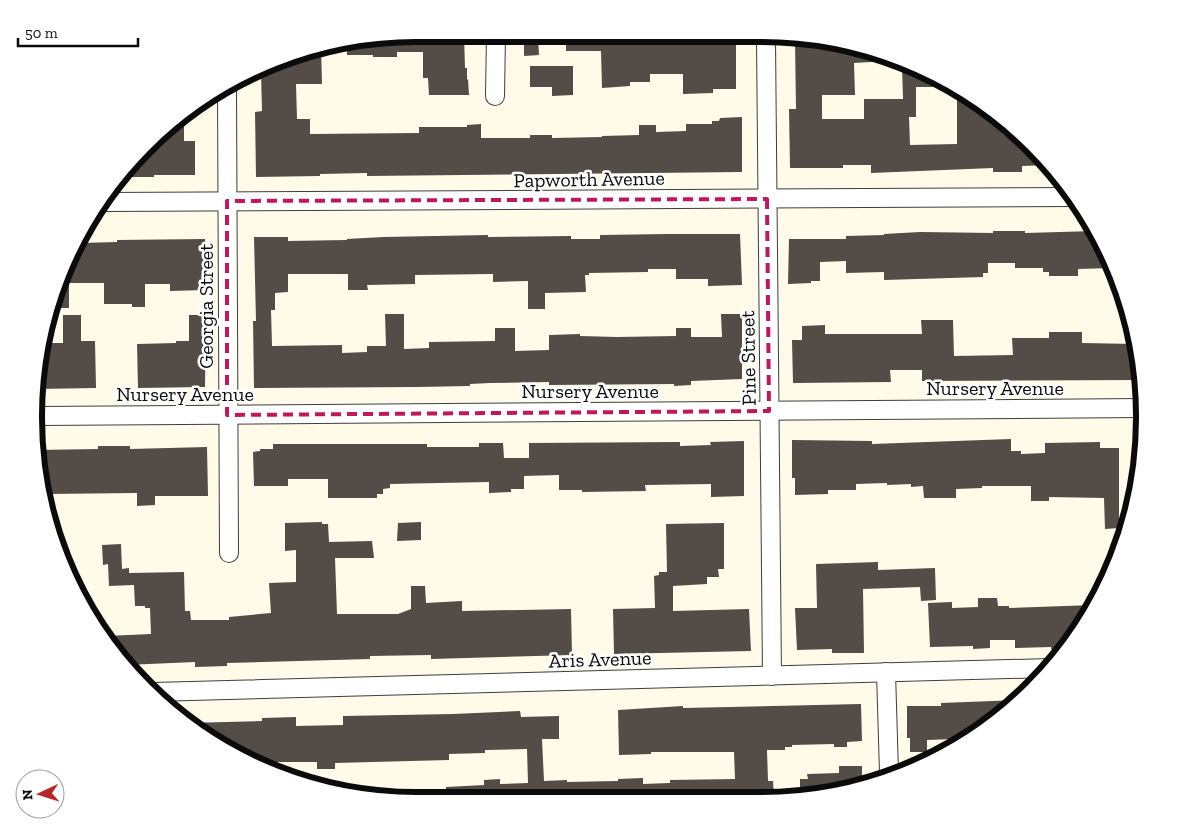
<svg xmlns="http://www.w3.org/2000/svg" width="1178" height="834" viewBox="0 0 1178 834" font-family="'Zilla Slab',serif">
	<rect width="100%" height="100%" fill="#fffbe8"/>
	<g fill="#534c47">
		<polygon points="417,34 464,35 465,68 467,68 467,80 468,79 469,95 429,95 428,78 423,78 423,52 397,52 397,57 373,57 373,55 347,55 347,43"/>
		<polygon points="524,36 538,36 539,55 524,56"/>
		<polygon points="566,36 736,39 736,89 713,89 713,93 683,94 683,74 650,74 650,82 630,82 630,86 602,88 601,51 566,51"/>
		<polygon points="795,40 836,41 889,61 854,63 855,95 822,95 822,119 864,119 864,99 903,99 902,66 955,87 916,87 916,117 909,117 910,145 957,144 957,89 1050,165 1022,166 1022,172 993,172 993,168 871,173 871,165 843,165 843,168 790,168 789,109 796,109"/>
		<polygon points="321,46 322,84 296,84 297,119 310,119 310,134 419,133 419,127 467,127 467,125 481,124 481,138 530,138 530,135 552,135 552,138 602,137 602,136 639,135 639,125 656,125 656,132 686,131 686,124 712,124 712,121 719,121 720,118 742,117 742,172 367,176 367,173 320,174 320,176 256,177 255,112 262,111 261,72"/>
		<polygon points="530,66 573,66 573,95 552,96 552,87 530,87"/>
		<polygon points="172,126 184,126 184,141 195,141 195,175 154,175 154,177 121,177 129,165"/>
		<polygon points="993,231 1025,231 1025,233 1095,231 1112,268 1078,269 1078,276 1049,276 1049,272 1043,272 1043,268 1015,268 1015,263 988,263 988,273 983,273 983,277 884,280 884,272 846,273 846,261 820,262 820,281 811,281 811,283 788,284 789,239 846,239 846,236 884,235 884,234 920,232 993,233"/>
		<polygon points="668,234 740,234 742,285 708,286 708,279 676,279 676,269 648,269 648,272 589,273 589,275 585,275 586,292 545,293 545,309 528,309 528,281 493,282 493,274 415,275 415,284 367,285 368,290 348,290 348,274 288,274 288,292 275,293 275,310 271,310 272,346 342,345 342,353 367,352 367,346 386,346 385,314 404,314 404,349 429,348 429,342 495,341 495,328 515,328 515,351 549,350 549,335 580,334 580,336 617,337 676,336 676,328 691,328 691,337 722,337 721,314 742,314 742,379 691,381 691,385 674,386 674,384 549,385 549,382 490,383 470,384 470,386 417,387 254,388 253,321 256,321 254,237 288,237 288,241 347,240 347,239 383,237 488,235 488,237 571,236 571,239 600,239 600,235"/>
		<polygon points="205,239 205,290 170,291 170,284 145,284 145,307 132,307 132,304 104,304 104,283 69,283 69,308 53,308 63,270 80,243 117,242 117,240"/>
		<polygon points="63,315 81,315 81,341 95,341 96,388 37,389 37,367 43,343 63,343"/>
		<polygon points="189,315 206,315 205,387 138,388 137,344 176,343 176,341 189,341"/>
		<polygon points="921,320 953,320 954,356 1013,355 1012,338 1049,338 1049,332 1082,332 1082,343 1136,344 1141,367 1141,380 922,381 922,370 890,370 891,382 793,383 792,340 802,340 802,326 825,325 825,334 922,334"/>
		<polygon points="1011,439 1011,451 1021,451 1021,454 1045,453 1045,443 1100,442 1100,448 1119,448 1119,528 1105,529 1104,498 1049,497 1049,501 1031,501 1031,486 982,486 982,488 956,489 956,498 924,498 923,486 911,487 911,484 887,485 887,483 856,484 856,490 828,490 828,494 795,495 795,478 792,478 792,440 872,441 872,444"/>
		<polygon points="744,441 744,496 711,497 711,484 645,485 646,491 582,492 582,490 559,490 559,475 524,476 524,489 511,489 511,492 489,493 489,482 390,484 390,488 383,489 383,494 377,494 377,498 328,498 328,479 288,479 288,486 254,486 253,452 260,451 260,449 273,449 273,444 427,444 427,447 479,447 479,443 503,443 504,458 529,458 529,443 680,442 680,446 711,445 710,442"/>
		<polygon points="98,446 130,446 130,449 207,447 208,496 155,496 155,505 137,506 137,493 45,494 37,467 37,450 98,449"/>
		<polygon points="322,522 322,524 328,524 329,542 372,541 374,558 335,558 337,614 398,614 411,609 411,586 425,586 426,603 462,601 462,611 571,609 572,655 431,659 431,655 370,656 370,659 227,663 227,666 195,667 195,662 126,665 106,636 151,634 150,608 145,608 145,606 135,606 134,585 109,586 108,564 103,565 102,545 121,544 122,569 129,568 129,573 184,572 185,611 190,611 191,620 229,620 229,617 271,613 269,583 296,582 296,550 285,551 285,523"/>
		<polygon points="421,522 421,540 397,541 398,523"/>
		<polygon points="724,523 724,569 718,569 719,577 707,577 707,584 673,586 673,611 749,609 751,651 614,654 613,609 655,608 654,576 659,575 659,572 667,572 666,524"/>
		<polygon points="878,562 878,570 935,568 936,600 921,601 920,587 863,589 864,653 832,653 832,649 797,650 795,608 817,608 816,564"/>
		<polygon points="978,598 997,598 998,606 1009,606 1009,608 1093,605 1066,649 1051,649 1051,647 1015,648 1015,640 990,640 990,648 973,649 973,646 930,647 928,603 952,602 952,608 978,607"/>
		<polygon points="1019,700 1014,705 954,745 954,739 927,740 927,752 910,752 910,738 907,738 907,706 941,706 941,703"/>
		<polygon points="861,704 862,741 847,742 847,747 834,747 834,744 792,745 792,747 785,747 785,750 767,750 768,781 773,781 774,797 446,799 446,787 484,785 484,780 500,779 500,784 528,783 527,749 485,750 485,753 449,754 449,760 335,763 335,769 317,769 317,762 257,762 257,759 246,759 186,723 262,721 262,718 296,717 296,726 343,725 343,716 453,714 520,711 521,717 559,716 559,739 542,739 544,781 567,780 567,782 618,781 618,779 643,778 643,784 670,783 670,780 735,779 734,752 651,752 651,754 619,755 618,710 683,706 683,708"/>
		<polygon points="839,766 862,766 862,782 811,797 800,797 800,779 808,779 807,774 839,773"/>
	</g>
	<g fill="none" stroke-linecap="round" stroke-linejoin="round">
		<defs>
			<g id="street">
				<polyline points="766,40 772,676"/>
				<polyline points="227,88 229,553"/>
				<polyline points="495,96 496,35"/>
				<polyline points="105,202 1073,197"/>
				<polyline points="37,416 1142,408"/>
				<polyline points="886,672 889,773"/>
				<polyline points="153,692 1049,668"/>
			</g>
		</defs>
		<use href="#street" stroke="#3e3e3e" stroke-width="20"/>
		<use href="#street" stroke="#fff" stroke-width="18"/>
	</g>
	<path fill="none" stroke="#c2185b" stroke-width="4" stroke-dasharray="10 6" stroke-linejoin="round" d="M767,199l2,212 -542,4v-214z"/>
	<g text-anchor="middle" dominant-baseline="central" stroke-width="5" stroke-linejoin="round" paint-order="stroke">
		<g font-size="20" fill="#0b0b0b" stroke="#fff">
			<text transform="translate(589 179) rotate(-1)">Papworth Avenue</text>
			<text transform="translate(206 306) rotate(-90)">Georgia Street</text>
			<text transform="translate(748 358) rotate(-91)">Pine Street</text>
			<text x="995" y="388">Nursery Avenue</text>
			<text x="590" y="391">Nursery Avenue</text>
			<text x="185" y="394">Nursery Avenue</text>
			<text transform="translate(600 659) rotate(-2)">Aris Avenue</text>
		</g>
	</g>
	<path d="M0 0H1178V834H0ZM416 42H762A374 374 0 0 1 1136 416V418A374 374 0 0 1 762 792H416A374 374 0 0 1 42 418V416A374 374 0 0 1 416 42Z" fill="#fff" fill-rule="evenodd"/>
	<path fill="none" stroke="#0b0b0b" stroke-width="6" d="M416 42H762A374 374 0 0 1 1136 416V418A374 374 0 0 1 762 792H416A374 374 0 0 1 42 418V416A374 374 0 0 1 416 42Z"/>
	<g transform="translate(40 794) rotate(266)"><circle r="24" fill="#ffffff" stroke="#9d9d9d"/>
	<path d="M0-4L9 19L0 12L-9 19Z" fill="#b82529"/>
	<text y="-8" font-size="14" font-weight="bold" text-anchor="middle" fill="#0b0b0b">N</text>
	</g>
	<path d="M18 38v8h120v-8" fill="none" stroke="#0b0b0b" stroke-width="2.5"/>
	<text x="25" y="38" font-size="15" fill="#0b0b0b" stroke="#ffffff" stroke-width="4" paint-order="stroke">50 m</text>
</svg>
